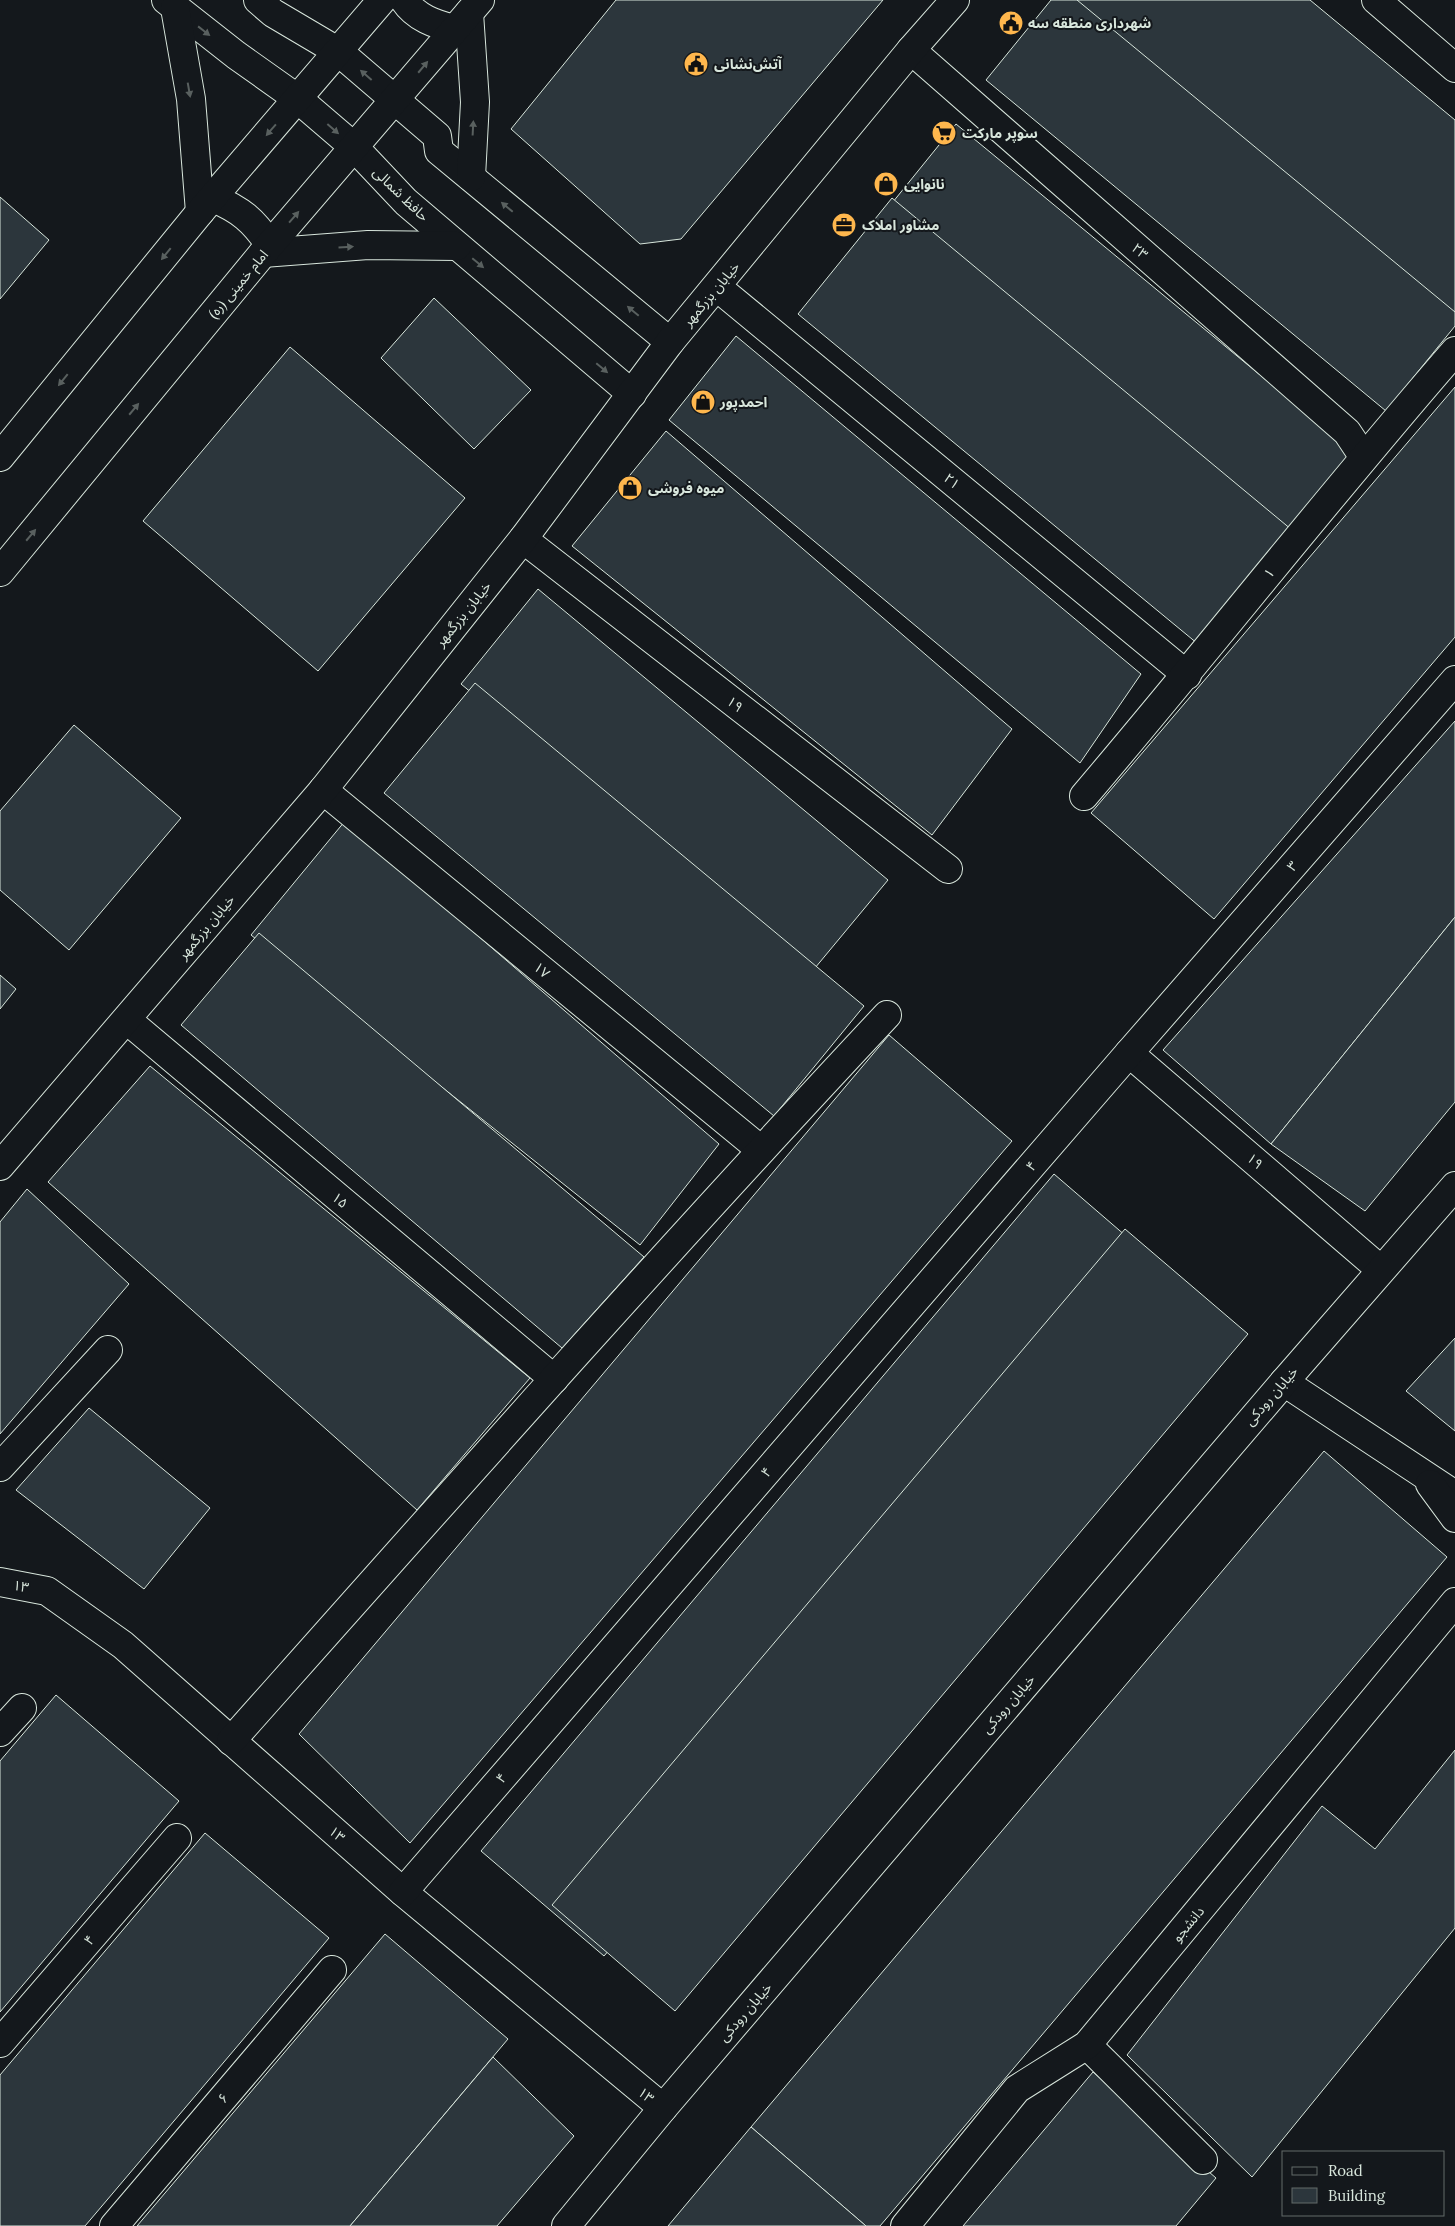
<svg xmlns="http://www.w3.org/2000/svg" width="1455" height="2226" viewBox="0 0 1455 2226" font-family="Lora,'Noto Sans Arabic',serif">
	<rect width="100%" height="100%" fill="#14181c"/>
	<g fill="#2c363c" stroke="#d8e6dc">
		<polygon points="616,0 883,0 681,239 640,244 511,129"/>
		<polygon points="1051,0 1122,0 1455,275 1455,326 1386,411 986,80"/>
		<polygon points="1077,0 1310,0 1455,120 1455,312"/>
		<polygon points="956,124 1357,455 1263,570 863,239"/>
		<polygon points="0,197 49,240 0,299"/>
		<polygon points="892,198 1292,530 1198,644 798,314"/>
		<polygon points="434,298 531,390 474,449 381,358"/>
		<polygon points="736,336 1141,674 1080,763 669,420"/>
		<polygon points="290,347 465,498 318,671 143,521"/>
		<polygon points="1455,387 1455,637 1214,919 1091,813"/>
		<polygon points="666,431 1012,729 932,835 572,546"/>
		<polygon points="538,589 888,880 810,974 461,684"/>
		<polygon points="475,683 864,1006 774,1116 384,793"/>
		<polygon points="1455,721 1455,917 1271,1144 1163,1050"/>
		<polygon points="74,725 181,818 69,950 0,890 0,811"/>
		<polygon points="345,821 719,1144 640,1245 251,935"/>
		<polygon points="1455,917 1455,1102 1365,1211 1271,1144"/>
		<polygon points="259,933 644,1257 562,1348 181,1025"/>
		<polygon points="0,975 16,989 0,1009"/>
		<polygon points="889,1035 1012,1141 410,1843 299,1734"/>
		<polygon points="150,1066 530,1378 417,1510 48,1182"/>
		<polygon points="1054,1174 1177,1280 604,1956 481,1851"/>
		<polygon points="27,1189 129,1284 0,1434 0,1222"/>
		<polygon points="1125,1229 1248,1334 675,2011 552,1905"/>
		<polygon points="1455,1338 1455,1431 1406,1391"/>
		<polygon points="89,1408 210,1508 144,1589 16,1490"/>
		<polygon points="1324,1451 1447,1557 880,2226 866,2226 751,2127"/>
		<polygon points="56,1695 179,1801 0,2012 0,1761"/>
		<polygon points="1455,1750 1455,1928 1252,2177 1127,2055 1322,1806 1375,1849"/>
		<polygon points="205,1833 329,1938 85,2226 0,2226 0,2075"/>
		<polygon points="385,1934 508,2039 350,2226 137,2226"/>
		<polygon points="493,2057 574,2136 497,2226 350,2226"/>
		<polygon points="1093,2072 1216,2178 1176,2226 963,2226"/>
		<polygon points="751,2127 866,2226 668,2226"/>
	</g>
	<g fill="none" stroke-linecap="round" stroke-linejoin="round">
		<defs>
			<g id="minor">
				<polyline points="911,50 1347,432 1363,456"/>
				<polyline points="717,287 1187,675"/>
				<polyline points="523,539 948,869"/>
				<polyline points="323,790 761,1150"/>
				<path d="M1084,796c125,-147 244,-299 371,-445"/>
				<polyline points="127,1020 554,1379"/>
				<polyline points="1129,1053 1380,1269"/>
				<polyline points="1284,1382 1455,1495"/>
				<polyline points="0,1467 108,1350"/>
				<polyline points="1430,1484 1455,1518"/>
				<polyline points="0,1582 47,1591 123,1645 403,1892 663,2108"/>
				<polyline points="0,1732 22,1708"/>
				<path d="M231,1741c217,-244 433,-488 656,-726"/>
				<polyline points="403,1892 1129,1053 1455,680"/>
				<polyline points="0,2043 177,1838"/>
				<polyline points="1087,2045 1203,2160"/>
				<polyline points="114,2226 332,1970"/>
				<polyline points="905,2226 1017,2089 1087,2045 1455,1602"/>
			</g>
			<g id="major">
				<polyline points="166,0 236,55 298,99 354,147 406,202 632,394"/>
				<polyline points="258,0 273,13 339,52 437,136 439,151 670,342"/>
				<path d="M404,0c12,18 31,24 50,29"/>
				<polyline points="1376,0 1455,68"/>
				<polyline points="175,8 191,99 200,212"/>
				<polyline points="469,13 475,102 471,177"/>
				<path d="M213,198c28,12 40,22 57,47"/>
				<polyline points="263,253 368,245 457,246"/>
				<polyline points="0,457 200,212 382,0"/>
				<polyline points="0,572 263,253 480,0"/>
				<polyline points="0,1166 323,790 523,539 670,342 911,50 955,0"/>
				<polyline points="566,2226 663,2108 1284,1382 1455,1186"/>
			</g>
		</defs>
		<use href="#minor" stroke="#d8e6dc" stroke-width="30"/>
		<use href="#major" stroke="#d8e6dc" stroke-width="30"/>
		<use href="#minor" stroke="#14181c" stroke-width="28"/>
		<use href="#major" stroke="#14181c" stroke-width="28"/>
	</g>
	<defs><path id="oneway-solid" d="M-6-.8H1V-3.2L6.5 0L1 3.2V.8H-6Z" transform="scale(1.25)"/></defs>
	<g fill="#59605f">
		<use href="#oneway-solid" transform="translate(204 31) rotate(38)"/>
		<use href="#oneway-solid" transform="translate(423 67) rotate(-50)"/>
		<use href="#oneway-solid" transform="translate(366 75) rotate(-139)"/>
		<use href="#oneway-solid" transform="translate(189 90) rotate(80)"/>
		<use href="#oneway-solid" transform="translate(473 128) rotate(-87)"/>
		<use href="#oneway-solid" transform="translate(333 129) rotate(41)"/>
		<use href="#oneway-solid" transform="translate(271 130) rotate(131)"/>
		<use href="#oneway-solid" transform="translate(507 207) rotate(-140)"/>
		<use href="#oneway-solid" transform="translate(294 217) rotate(-49)"/>
		<use href="#oneway-solid" transform="translate(346 247) rotate(-4)"/>
		<use href="#oneway-solid" transform="translate(166 254) rotate(129)"/>
		<use href="#oneway-solid" transform="translate(478 263) rotate(40)"/>
		<use href="#oneway-solid" transform="translate(633 311) rotate(-140)"/>
		<use href="#oneway-solid" transform="translate(602 368) rotate(40)"/>
		<use href="#oneway-solid" transform="translate(63 380) rotate(129)"/>
		<use href="#oneway-solid" transform="translate(134 409) rotate(-50)"/>
		<use href="#oneway-solid" transform="translate(31 535) rotate(-50)"/>
	</g>
	<defs>
		<symbol id="civic-disc" viewBox="-11 -11 22 22"><circle r="9.5" fill="#ffb74d" stroke="#14181c"/><path d="M-.6-6.5H3V-4.5H.6V-3L4-1V1h2V6H-6V1h2V-1L-.6-3ZM-1.2 2.5V6h2.4V2.5Z" fill="#111"/></symbol>
		<symbol id="supermarket-disc" viewBox="-11 -11 22 22"><circle r="9.5" fill="#ffb74d" stroke="#14181c"/><path d="M-6-5.5h2.5l.6 2H6L4.5 2H-2.5L-4.4-4H-6ZM-1.5 3.2a1.3 1.3 0 1 0 .1 0ZM3 3.2a1.3 1.3 0 1 0 .1 0Z" fill="#111"/></symbol>
		<symbol id="shop-disc" viewBox="-11 -11 22 22"><circle r="9.5" fill="#ffb74d" stroke="#14181c"/><path d="M-5-2.5h2.3a2.7 3.5 0 0 1 5.4 0H5L5.5 6h-11ZM-1.5-2.5h3a1.5 2.3 0 0 0-3 0Z" fill="#111"/></symbol>
		<symbol id="office-disc" viewBox="-11 -11 22 22"><circle r="9.5" fill="#ffb74d" stroke="#14181c"/><path d="M-6-3h4V-5.5h4V-3h4V5H-6ZM-1-4.5V-3h2v-1.5ZM-6 0V1H6V0Z" fill="#111"/></symbol>
	</defs>
	<g fill-rule="evenodd">
		<use href="#civic-disc" x="997" y="9" width="28" height="28"/>
		<use href="#civic-disc" x="682" y="50" width="28" height="28"/>
		<use href="#supermarket-disc" x="930" y="119" width="28" height="28"/>
		<use href="#shop-disc" x="872" y="170" width="28" height="28"/>
		<use href="#office-disc" x="830" y="211" width="28" height="28"/>
		<use href="#shop-disc" x="689" y="388" width="28" height="28"/>
		<use href="#shop-disc" x="616" y="474" width="28" height="28"/>
	</g>
	<g text-anchor="middle" dominant-baseline="central" stroke-width="4" stroke-linejoin="round" paint-order="stroke">
		<g font-size="14" font-weight="bold" fill="#d8e6dc" stroke="#14181c" text-anchor="start">
			<text x="1028" y="23">شهرداری منطقه سه</text>
			<text x="714" y="64">آتش‌نشانی</text>
			<text x="962" y="133">سوپر مارکت</text>
			<text x="904" y="184">نانوایی</text>
			<text x="862" y="225">مشاور املاک</text>
			<text x="720" y="402">احمدپور</text>
			<text x="648" y="488">میوه فروشی</text>
		</g>
		<g font-size="14" fill="#d8e6dc" stroke="#14181c">
			<text transform="translate(401 194) rotate(44)">حافظ شمالی</text>
			<text transform="translate(1140 251) rotate(41)">۲۳</text>
			<text transform="translate(238 284) rotate(-50)">امام خمینی (ره)</text>
			<text transform="translate(711 294) rotate(-50)">خیابان بزرگمهر</text>
			<text transform="translate(952 481) rotate(40)">۲۱</text>
			<text transform="translate(1269 573) rotate(-51)">۱</text>
			<text transform="translate(463 614) rotate(-51)">خیابان بزرگمهر</text>
			<text transform="translate(735 704) rotate(38)">۱۹</text>
			<text transform="translate(1292 866) rotate(-49)">۳</text>
			<text transform="translate(206 927) rotate(-50)">خیابان بزرگمهر</text>
			<text transform="translate(542 970) rotate(39)">۱۷</text>
			<text transform="translate(1255 1161) rotate(41)">۱۹</text>
			<text transform="translate(1031 1166) rotate(-49)">۴</text>
			<text transform="translate(340 1200) rotate(40)">۱۵</text>
			<text transform="translate(1271 1396) rotate(-49)">خیابان رودکی</text>
			<text transform="translate(766 1472) rotate(-49)">۴</text>
			<text transform="translate(21 1586) rotate(11)">۱۳</text>
			<text transform="translate(1008 1704) rotate(-49)">خیابان رودکی</text>
			<text transform="translate(501 1778) rotate(-49)">۴</text>
			<text transform="translate(337 1834) rotate(41)">۱۳</text>
			<text transform="translate(1188 1924) rotate(-50)">دانشجو</text>
			<text transform="translate(89 1940) rotate(-49)">۴</text>
			<text transform="translate(745 2012) rotate(-49)">خیابان رودکی</text>
			<text transform="translate(646 2095) rotate(40)">۱۳</text>
			<text transform="translate(223 2098) rotate(-50)">۶</text>
		</g>
	</g>
	<rect x="1282" y="2151" width="162" height="65" fill="#14181c" stroke="#626a69"/>
	<rect x="1292" y="2167" width="25" height="8" fill="#14181c" stroke="#626a69"/>
	<text x="1328" y="2176" font-size="15" fill="#d8e6dc">Road</text>
	<rect x="1292" y="2188" width="25" height="15" fill="#2c363c" stroke="#626a69"/>
	<text x="1328" y="2201" font-size="15" fill="#d8e6dc">Building</text>
</svg>
